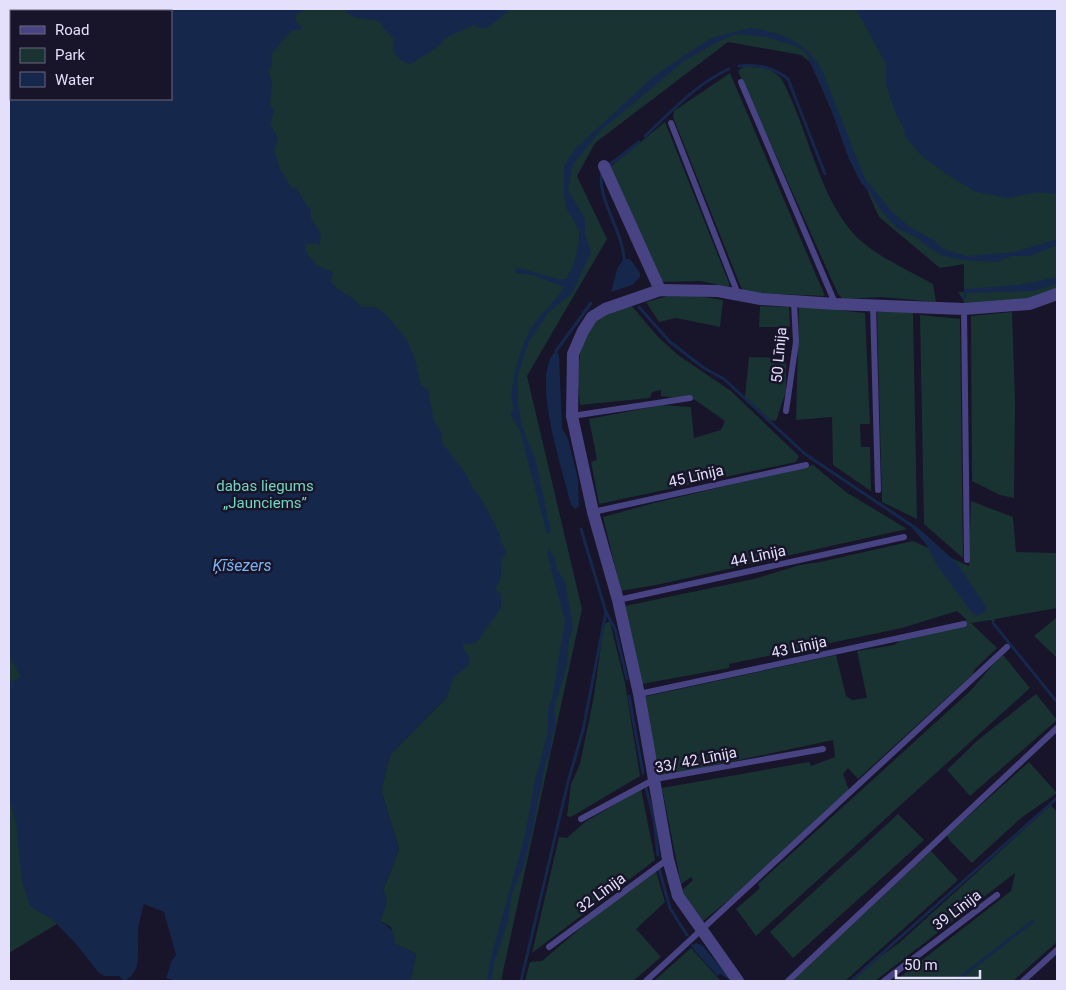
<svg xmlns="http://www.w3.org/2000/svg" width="1066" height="990" viewBox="0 0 1066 990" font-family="Roboto,sans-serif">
	<rect width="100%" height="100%" fill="#181429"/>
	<g fill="#183332" fill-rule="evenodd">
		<path d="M9,9h1048v285l-15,6 -78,6v-5l-6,-9h6v-28l-24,4 -61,-51 -69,-155 -9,-7 -73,-13 -133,101 -18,33 30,63 -80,137 55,233 -81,372h-91l6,-27 -21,-10 -4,-17 -11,-6 7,-20 -4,-11 16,-41 -18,-59 9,-35 57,-58 3,-12 -441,268zM11,11h160v88h-160z"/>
		<path d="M744,67c15,0 27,0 37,11 27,49 35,111 71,154 20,23 55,37 81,52l3,18 -55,-5 -38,2 -5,-5 -100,-223z"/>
		<polygon points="730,73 825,296 750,293 743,290 740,285 673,117 674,111"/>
		<polygon points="665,122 729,283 729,287 700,281 660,282 609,168"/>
		<polygon points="679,293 723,300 720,327 676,318 659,322 646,302"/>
		<path d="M631,305l27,32 20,18 53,36 68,65 -3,6 -197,42 -8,-42 6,-2 -8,-41 73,-14 29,2 3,31 27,-8 4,-9 -30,-21 -34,-4v-6l-9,2 -2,6 -70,7c-3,-28 -5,-67 19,-87 8,-6 22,-9 32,-13z"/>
		<polygon points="760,306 789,307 790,327 759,327"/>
		<polygon points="799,306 865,313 870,424 860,424 861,447 870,447 871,491 833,465 832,417 796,420"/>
		<polygon points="877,312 913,312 917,519 882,502"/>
		<polygon points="1012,312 1015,401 1014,498 1000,495 972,481 971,316"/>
		<polygon points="920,315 960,319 963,558 924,524"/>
		<polygon points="749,357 786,358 786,391 776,421 770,420 745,397"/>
		<polygon points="813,465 846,492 907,529 661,584 621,591 603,517 650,504"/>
		<polygon points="971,501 1013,517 1016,552 1057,553 1057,608 995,619 993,623 991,620 971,623 997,648 974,670 973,674 858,779 848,768 843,774 849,790 752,881 703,921 680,892 693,880 691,877 681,884 662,788 809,762 811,766 835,757 833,740 660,777 643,697 836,655 846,696 852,700 867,698 857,651 894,645 904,638 967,620 957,611 902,628 729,664 729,668 642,684 625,606 754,579 800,565 820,562 913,541 969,566"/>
		<polygon points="1057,617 1057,658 1034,636"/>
		<polygon points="610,622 625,683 640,776 571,817 567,816 571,784 580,764 594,696 604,623"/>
		<path d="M1003,655l27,33 -274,248 -20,-27 24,-21 -2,-4 210,-191c13,-13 21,-26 35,-38z"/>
		<polygon points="1036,694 1057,720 970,796 947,770 978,740"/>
		<polygon points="1029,762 1057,793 1021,818 972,863 950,841 947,835"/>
		<polygon points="641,789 655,860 532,953 559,837 567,838 585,822"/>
		<polygon points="1051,805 1057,812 1057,942 1013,981 895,981 1011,891 1015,873 875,981 853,981 875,960 899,943"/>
		<polygon points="898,814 924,840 793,958 770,932"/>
		<polygon points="931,851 958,880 845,981 792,981"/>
		<polygon points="656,871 665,902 636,929 661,957 633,981 525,981 530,962 542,961 596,915"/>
		<polygon points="691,948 721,981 654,981"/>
	</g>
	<g fill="#15284c" fill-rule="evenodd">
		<path d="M9,9h298l-10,5 -2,6 6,7v4l-6,-2 -4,2 -19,22v13l-4,4 4,12 -2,23 4,6 -4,13 8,14 -4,12 6,19 12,20 4,-2 11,19 4,2v10l10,17 -2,10 -6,-2 -8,2v6l12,15 16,6 -2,10c8,12 22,12 29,25h16l11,9 20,24 8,19 6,27 7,4 6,31 8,12v10l24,31 7,15 6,6 20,37 2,10 6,11c-8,8 -6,11 -6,22 0,4 -4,10 -6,15l6,4v14l-25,35 -14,2 8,13 -2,8 -15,12 -6,19 -57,58 -9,35 18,59 -16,41 4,11 -7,20c11,7 15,10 15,23l21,10 -6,27h-233l-11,-3 6,-18 4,-5 -12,-43 -20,-8c-3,10 -6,21 -6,31 -1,16 5,37 -14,46l-5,-5h-15l-6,-4 -21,-27 -24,-25 -23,-14 -8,-25 -6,-58 -7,-25v-118l4,1 8,-4 -11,-19 -1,-12zM171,11v88h-160v-88z"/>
		<path d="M343,9h168l-22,18 -7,2 -8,-4 -29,13 -6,8 -29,18c-12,-4 -20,-12 -16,-25l-10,-10 -5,-8 -26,-4z"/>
		<polygon points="856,9 1057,9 1057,192 1055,194 1038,192 1007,198 976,192 948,175 921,155 906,138 902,124 896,115 886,84 886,64"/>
		<path d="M750,28c32,4 56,14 72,42l43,109 29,35 16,13 25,14 8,8 23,7 49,-4 42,-13v6l-27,11h-19l-14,6 -33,-2 -21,-4 -12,-7 -15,-12 -18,-8 -16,-17 -11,-18 -10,-11 -12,-24 -21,-58 -22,-48 -8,-6 -31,-10 -31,-3 -17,7 -35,20 -84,70 -27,33 -5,26 17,29v15l6,18 -19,41 -23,19 -20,29 -11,33v29l4,24 13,31 16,74 -4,2 -27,-103 -10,-18 4,-4c-8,-17 8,-67 18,-82 10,-15 23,-25 32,-40l-31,-12 -18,-2v-6l43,12h8l8,-16 5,-21v-12l-13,-23 -2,-13v-28l11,-17 78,-72 58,-39z"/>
		<polygon points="624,259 630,259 640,273 640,277 632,285 611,292 618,267"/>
		<polygon points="1057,277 1057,284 1032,291 966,293 966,299 962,299 964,289 1019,285"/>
		<path d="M556,351l3,4 3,73 6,11 10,40 1,27 -4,3 -4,-4c-7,-33 -42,-130 -15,-154z"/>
		<polygon points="916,526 957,563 987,608 985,612 977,616 973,614 938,567 926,544 912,528"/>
		<polygon points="549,549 555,559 557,569 565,582 573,627 569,640 567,664 554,710 556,726 552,736 550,755 546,761 533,827 523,868 512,893 508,920 494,963 491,981 487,981 490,961 525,835 535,780 548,732 548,708 552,699 565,621 547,553"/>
		<polygon points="696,943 702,945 732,981 720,974 710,981 717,975 693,949 691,945"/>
	</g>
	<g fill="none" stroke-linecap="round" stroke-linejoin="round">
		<g stroke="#15284c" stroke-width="3">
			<path d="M739,66c19,-2 34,1 49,13l37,95"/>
			<path d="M645,136c26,-24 51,-52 84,-67"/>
			<polyline points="608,166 639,142"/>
			<path d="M602,172c-6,25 21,59 22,87"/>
			<polyline points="639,307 670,342 704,368 724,379 805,454 914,527"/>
			<polyline points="556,351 591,303"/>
			<polyline points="606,612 615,629 627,679"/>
			<polyline points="993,623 1057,702"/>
			<polyline points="629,696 643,773"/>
			<polyline points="646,788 654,819 658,855"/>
			<polyline points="659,869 670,908 687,935"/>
			<polyline points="521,981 568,782 583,730 606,612 581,529"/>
			<polyline points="851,981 1057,798"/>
			<polyline points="956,981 1033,921"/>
		</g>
		<g stroke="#484483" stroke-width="6">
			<polyline points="741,82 835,303"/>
			<polyline points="671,123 738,294"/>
			<polyline points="873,305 878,490"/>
			<polyline points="964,309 967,560"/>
			<polyline points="786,411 796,342 794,302"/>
			<polyline points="572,416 690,398"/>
			<polyline points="593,512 806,465"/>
			<polyline points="618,600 904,537"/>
			<polyline points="639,694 964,624"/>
			<polyline points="581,819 655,779 823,749"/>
			<polyline points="549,947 668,859"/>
			<polyline points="646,981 1007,647"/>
			<polyline points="788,981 1057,728"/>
			<polyline points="884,981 997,895"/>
			<polyline points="1023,981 1057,950"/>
		</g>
		<g stroke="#484483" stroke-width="12">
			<polyline points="604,166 660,290"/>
			<polyline points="738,981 678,896 668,859 639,694 618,600 593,512 572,416 573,354 583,331 592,317 605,309 660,290 718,291 761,299 836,304 964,309 1029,304 1057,294"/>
		</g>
	</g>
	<g text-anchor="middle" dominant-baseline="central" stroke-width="5" stroke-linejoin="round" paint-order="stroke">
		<g font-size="15" fill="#e4e0fc" stroke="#181429">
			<text transform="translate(779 355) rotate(-85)">50 Līnija</text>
			<text transform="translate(696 476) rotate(-13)">45 Līnija</text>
			<text transform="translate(758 556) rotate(-12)">44 Līnija</text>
			<text transform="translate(799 647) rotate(-12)">43 Līnija</text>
			<text transform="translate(696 760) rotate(-11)">33/ 42 Līnija</text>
			<text transform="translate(601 893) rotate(-36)">32 Līnija</text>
			<text transform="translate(957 910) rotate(-37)">39 Līnija</text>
		</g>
		<g font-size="15" fill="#72d5bf" stroke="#181429">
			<text x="265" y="486">dabas liegums<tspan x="265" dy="17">„Jaunciems”</tspan></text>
		</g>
		<g font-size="16" font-style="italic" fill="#79b5f0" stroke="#181429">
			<text x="242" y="565">Ķīšezers</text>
		</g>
	</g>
	<rect width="1066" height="990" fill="none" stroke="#e4e0fc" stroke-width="20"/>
	<rect x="10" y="10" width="162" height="90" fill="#181429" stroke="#6a667d"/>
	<rect x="20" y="26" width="25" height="8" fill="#484483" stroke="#6a667d"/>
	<text x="55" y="35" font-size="15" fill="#e4e0fc">Road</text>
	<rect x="20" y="48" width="25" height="15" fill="#183332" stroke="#6a667d"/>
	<text x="55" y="60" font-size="15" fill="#e4e0fc">Park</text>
	<rect x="20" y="72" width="25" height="15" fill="#15284c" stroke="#6a667d"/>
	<text x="55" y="85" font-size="15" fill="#e4e0fc">Water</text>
	<path d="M896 970v8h84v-8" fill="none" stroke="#e4e0fc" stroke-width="2.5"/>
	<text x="904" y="970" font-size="15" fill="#e4e0fc" stroke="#181429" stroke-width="4" paint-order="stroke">50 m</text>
</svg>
